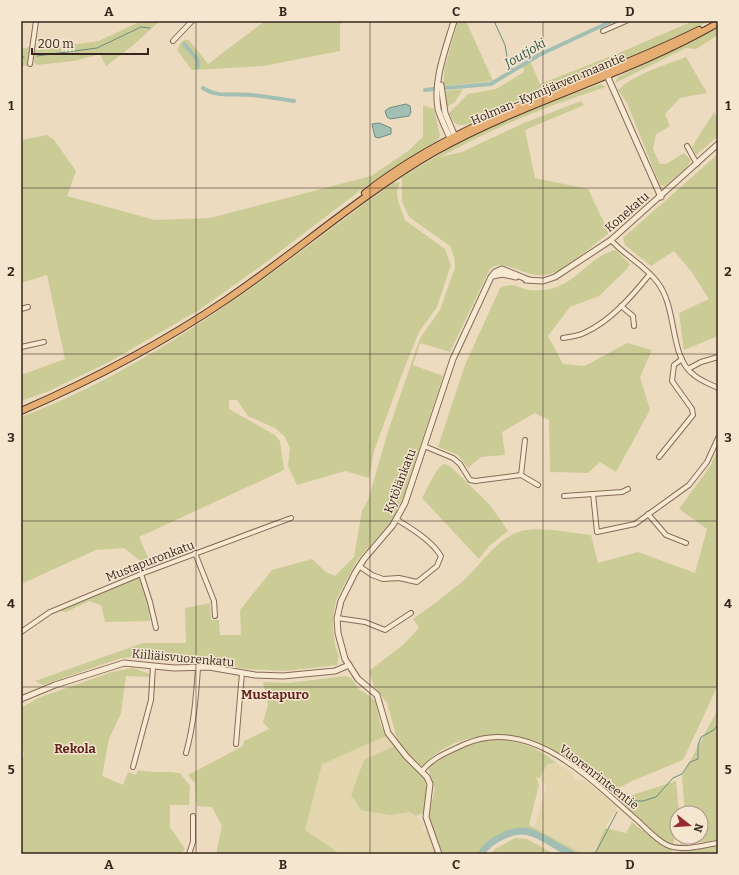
<svg xmlns="http://www.w3.org/2000/svg" width="739" height="875" viewBox="0 0 739 875" font-family="Bitter,serif">
	<rect width="100%" height="100%" fill="#eddbc0"/>
	<g fill="#e3d5ae">
		<polygon points="386,736 394,746 364,760 351,795 356,801 390,815 410,812 416,816 424,824 422,830 429,832 436,854 340,854 305,830 322,763"/>
		<polygon points="556,763 573,773 575,780 585,781 616,806 616,811 605,828 594,854 582,854 534,828 547,786 539,778 548,764"/>
	</g>
	<g fill="#cacb95">
		<polygon points="141,21 160,21 131,47 106,66 100,54 74,61 37,65 34,62 35,50 99,41"/>
		<polygon points="265,21 342,21 340,26 340,51 263,66 192,70 177,50 180,44 184,40 189,40 208,64"/>
		<polygon points="458,21 466,21 493,81 444,86 444,70"/>
		<path d="M693,21h16c-69,36 -142,63 -215,89 -10,4 -23,16 -33,15 -7,0 -9,-6 -12,-12l19,-19 28,-5 28,-17 -1,-6 7,-5 10,23 79,-31z"/>
		<polygon points="718,27 718,35 696,49 686,48 615,83 618,77"/>
		<polygon points="29,47 27,66 21,65 21,49"/>
		<path d="M686,57l21,36 -27,5 -15,16 5,12 -14,8 -3,15 7,15h6l18,-11 7,7 -5,8 -21,18 -5,-1 -33,-82 -9,-13c18,-17 45,-24 68,-33z"/>
		<path d="M601,84l5,3c-58,18 -113,41 -166,70l22,-5 62,-29 57,-22 3,4 -59,25 10,48 53,11 21,44c-16,12 -44,39 -64,42 -22,3 -40,-18 -55,-6l-40,83 -30,-9 -7,22 30,11 -39,119 -12,26 -34,38 -22,41 -3,16v14l2,15 4,12 -2,8 -52,6 -38,-2 -54,-9 -29,1 -29,-4 -14,1 -78,27 -8,-4 108,-38h43l-1,-35 25,-5 1,17h8l1,15h21l-1,-25 32,-40 40,-11 14,13 9,4 19,-19 8,-46 6,-11 21,-72 31,-90 20,-28 15,-43 -1,-10 -4,-11 -41,-29 -7,-16v-24l67,-40 50,-24z"/>
		<polygon points="463,89 455,102 447,107 445,91"/>
		<polygon points="423,105 434,109 440,136 437,141 362,189 261,266 199,310 109,362 49,391 21,401 21,375 65,359 47,275 21,283 21,140 47,135 54,140 76,171 67,196 155,220 210,218 371,176 408,151 423,137"/>
		<polygon points="714,112 718,120 718,136 696,155 692,147"/>
		<polygon points="718,154 718,336 684,350 679,313 709,299 691,271 674,251 651,266 625,245 623,238"/>
		<path d="M400,182l-3,9 1,10 7,19 40,29 6,16 -14,42 -18,25 -18,45 -27,74 -5,27 -24,-7 -48,14 -9,-19 2,-18 -5,-11 -10,-9 -27,-12 -11,-16h-8v9l46,26 5,6 4,28 -2,2 -143,66 11,25 -7,1 -19,-15 -28,2 -75,34v-167c138,-52 255,-147 371,-234z"/>
		<path d="M616,250l14,14 -3,5 -28,27 -29,11 -22,29 15,28 22,2 42,-23 25,7 -12,27 10,33 -34,62 -16,-10 -12,11 -38,-1 -1,-52 -14,-7 -33,19 3,23 -24,2 -13,11 -10,-13 -20,-8 27,-82 35,-77c10,-6 18,-1 29,2 7,1 17,0 25,-2 24,-7 37,-33 62,-38z"/>
		<path d="M718,448v237l-35,75 -51,21 -23,12c-11,-13 -27,-21 -42,-30 -14,-8 -28,-17 -44,-23 -28,-10 -67,-3 -90,16 -4,3 -7,8 -10,11l-15,-13 -11,-15 -10,-36 -13,-17 -5,-15 35,-27 15,-16 -6,-9c17,-12 33,-24 49,-37 18,-16 35,-44 59,-51 22,-5 48,2 70,4l7,28 40,-11 57,21 12,-44 -28,-20 32,-44z"/>
		<path d="M444,464l6,2 40,39 18,26 -19,15 -10,13 -57,-61c5,-8 14,-31 22,-34z"/>
		<polygon points="139,578 148,603 150,621 105,622 101,605 89,601 66,612 61,611 61,609 108,589"/>
		<path d="M133,668l17,6v3l-24,-1 -5,37 -12,26 -7,37 21,9 5,-13 8,3 2,-5c14,3 27,1 42,3l10,13 -1,19h-19v22l15,22 -4,5h-160v-96l3,-2 -3,-15v-33l17,-10 74,-26z"/>
		<polygon points="345,676 351,678 359,689 375,700 380,724 386,736 322,764 305,830 340,854 216,854 222,826 212,807 197,806 195,783 188,775 243,746 244,741 269,729 263,722 268,705 263,682 288,683"/>
		<polygon points="718,709 718,840 680,845 682,837 701,837 701,813 685,813 682,776"/>
		<path d="M499,739c22,4 40,8 57,24l-8,1 -9,14 -3,-1 3,8 -10,40 53,29c-10,0 -16,-4 -24,-8 -35,-19 -36,-18 -71,1l-3,7h-41l-10,-25 -4,-16 6,-24 -7,-21 6,-7 44,-20z"/>
		<polygon points="394,746 423,776 428,792 423,813 416,816 410,812 390,815 361,810 351,795 364,760"/>
		<polygon points="676,781 679,813 677,813 677,825 673,845 664,841 626,806 632,795"/>
		<polygon points="632,822 662,846 672,849 671,854 594,854 605,828 626,833"/>
		<polygon points="515,838 527,839 554,854 491,854 495,849"/>
		<polygon points="718,845 718,854 679,854 680,850"/>
	</g>
	<g fill="#a3bfb4" stroke="#6b8d81">
		<polygon points="406,104 410,106 411,112 409,116 390,119 387,117 385,111 389,108"/>
		<polygon points="379,123 391,128 391,134 378,138 375,137 372,124"/>
	</g>
	<g fill="none" stroke-linecap="round" stroke-linejoin="round">
		<g stroke="#6b8d81" stroke-width="1">
			<polyline points="494,21 505,45 509,68 515,70"/>
			<polyline points="37,56 97,48 141,27 150,28"/>
			<polyline points="21,57 24,57"/>
			<polyline points="625,807 631,801 643,801 656,797 673,778 682,774 690,762 698,759 698,745 701,737 714,730 718,724"/>
			<polyline points="595,854 617,812"/>
		</g>
		<g stroke="#a3bfb4" stroke-width="4">
			<polyline points="184,44 197,59 198,67"/>
			<path d="M203,88c15,10 30,5 48,7 14,1 28,4 43,6"/>
			<polyline points="445,88 491,84 539,55 612,21"/>
			<polyline points="425,90 434,89"/>
		</g>
		<path stroke="#a3bfb4" stroke-width="7" d="M481,854c8,-14 35,-28 51,-21 14,5 26,15 39,21"/>
		<defs>
			<g id="minor">
				<polyline points="603,31 626,21"/>
				<polyline points="173,41 192,21"/>
				<polyline points="30,64 36,21"/>
				<polyline points="687,146 697,164"/>
				<path d="M611,240c14,16 35,26 47,43 20,27 11,74 36,92 7,6 16,9 24,13"/>
				<polyline points="621,306 633,316 634,326"/>
				<polyline points="21,309 28,307"/>
				<path d="M563,338c7,-1 15,-2 21,-5 27,-12 48,-37 66,-59"/>
				<polyline points="21,347 44,342"/>
				<polyline points="688,369 701,362 718,357"/>
				<polyline points="424,446 453,458 460,464 470,480 475,481 521,475 538,485"/>
				<polyline points="659,457 693,415 692,409 672,381 674,365 682,359"/>
				<polyline points="521,475 525,440"/>
				<polyline points="593,494 597,532 635,524 689,485 707,462 718,438"/>
				<polyline points="564,496 622,492 628,489"/>
				<polyline points="648,514 666,535 686,543"/>
				<polyline points="195,553 214,601 215,616"/>
				<path d="M359,566l13,9 11,4 16,-1 18,4 20,-16 4,-10c-10,-16 -29,-27 -45,-37"/>
				<polyline points="141,574 150,602 156,628"/>
				<polyline points="337,618 365,622 385,630 411,613"/>
				<polyline points="21,632 50,612 141,574 291,518"/>
				<polyline points="236,744 242,673"/>
				<path d="M186,753c8,-29 10,-56 12,-85"/>
				<polyline points="133,767 151,700 153,666"/>
				<path d="M422,771c11,-14 26,-19 43,-27 66,-29 127,37 172,76 9,8 19,20 30,25 15,7 36,0 51,-2"/>
				<polyline points="189,854 193,842 193,816"/>
			</g>
			<g id="tertiary">
				<polyline points="606,73 661,197"/>
				<polyline points="441,85 445,113 456,139"/>
				<path d="M453,140l-3,-2c-4,-9 -9,-19 -12,-29 -5,-29 8,-61 16,-88"/>
				<polyline points="493,276 502,274 516,277"/>
				<polyline points="526,280 543,281 555,277 611,240 718,144"/>
				<polyline points="21,699 55,685 124,663 174,668 209,667 255,675 283,676 335,671 349,665"/>
				<polyline points="439,854 426,817 430,784 427,777 406,756 388,733 377,695 358,679 345,659 338,633 337,618 341,601 355,573 364,559 393,525 405,503 453,359 491,277 495,272 502,269 529,280"/>
			</g>
			<g id="trunk">
				<path d="M365,193c99,-78 223,-108 334,-163"/>
				<path d="M21,411c71,-31 140,-67 205,-111 71,-48 135,-106 210,-149 91,-51 192,-76 282,-128"/>
			</g>
		</defs>
		<use href="#minor" stroke="#866c58" stroke-width="6"/>
		<use href="#tertiary" stroke="#866c58" stroke-width="7"/>
		<use href="#trunk" stroke="#543b2d" stroke-width="8"/>
		<use href="#minor" stroke="#f8e9d3" stroke-width="4"/>
		<use href="#tertiary" stroke="#f8e9d3" stroke-width="5"/>
		<use href="#trunk" stroke="#e7ae74" stroke-width="6"/>
	</g>
	<path fill="none" stroke="#36261d" stroke-width="1" stroke-opacity="0.55" d="M196,21v833M370,21v833M543,21v833M21,188h697M21,354h697M21,521h697M21,687h697"/>
	<g text-anchor="middle" dominant-baseline="central" stroke-width="3" stroke-linejoin="round" paint-order="stroke">
		<g font-size="12" fill="#36261d" stroke="#f5e6d0">
			<text transform="translate(548 89) rotate(-23)">Holman–Kymijärven maantie</text>
			<text transform="translate(627 212) rotate(-41)">Konekatu</text>
			<text transform="translate(400 481) rotate(-69)">Kytölänkatu</text>
			<text transform="translate(150 561) rotate(-21)">Mustapuronkatu</text>
			<text transform="translate(183 658) rotate(5)">Kiiliäisvuorenkatu</text>
			<text transform="translate(599 777) rotate(38)">Vuorenrinteentie</text>
		</g>
		<g font-size="13" font-style="italic" fill="#2c564f" stroke="#f5e6d0">
			<text transform="translate(525 53) rotate(-30)">Joutjoki</text>
		</g>
		<g font-size="13" font-weight="bold" fill="#62241d" stroke="#f5e6d0">
			<text x="275" y="694">Mustapuro</text>
			<text x="75" y="748">Rekola</text>
		</g>
	</g>
	<rect width="739" height="875" fill="none" stroke="#f5e6d0" stroke-width="44"/>
	<g transform="translate(689 825) rotate(107)"><circle r="19" fill="#f5e6d0" stroke="#a99988"/>
	<path d="M0-3L7 15L0 10L-7 15Z" fill="#952935"/>
	<text y="-6" font-size="11" font-weight="bold" text-anchor="middle" fill="#36261d">N</text>
	</g>
	<path d="M32 48v6h116v-6" fill="none" stroke="#36261d" stroke-width="2"/>
	<text x="38" y="48" font-size="12" fill="#36261d" stroke="#f5e6d0" stroke-width="3" paint-order="stroke">200 m</text>
	<rect x="22" y="22" width="695" height="831" fill="none" stroke="#36261d" stroke-width="1.5"/>
	<g font-size="13" text-anchor="middle" font-weight="bold" fill="#36261d">
		<text x="109" y="16">A</text>
		<text x="283" y="16">B</text>
		<text x="456" y="16">C</text>
		<text x="630" y="16">D</text>
		<text x="11" y="110">1</text>
		<text x="728" y="110">1</text>
		<text x="11" y="276">2</text>
		<text x="728" y="276">2</text>
		<text x="11" y="442">3</text>
		<text x="728" y="442">3</text>
		<text x="11" y="608">4</text>
		<text x="728" y="608">4</text>
		<text x="11" y="774">5</text>
		<text x="728" y="774">5</text>
		<text x="109" y="869">A</text>
		<text x="283" y="869">B</text>
		<text x="456" y="869">C</text>
		<text x="630" y="869">D</text>
	</g>
</svg>
